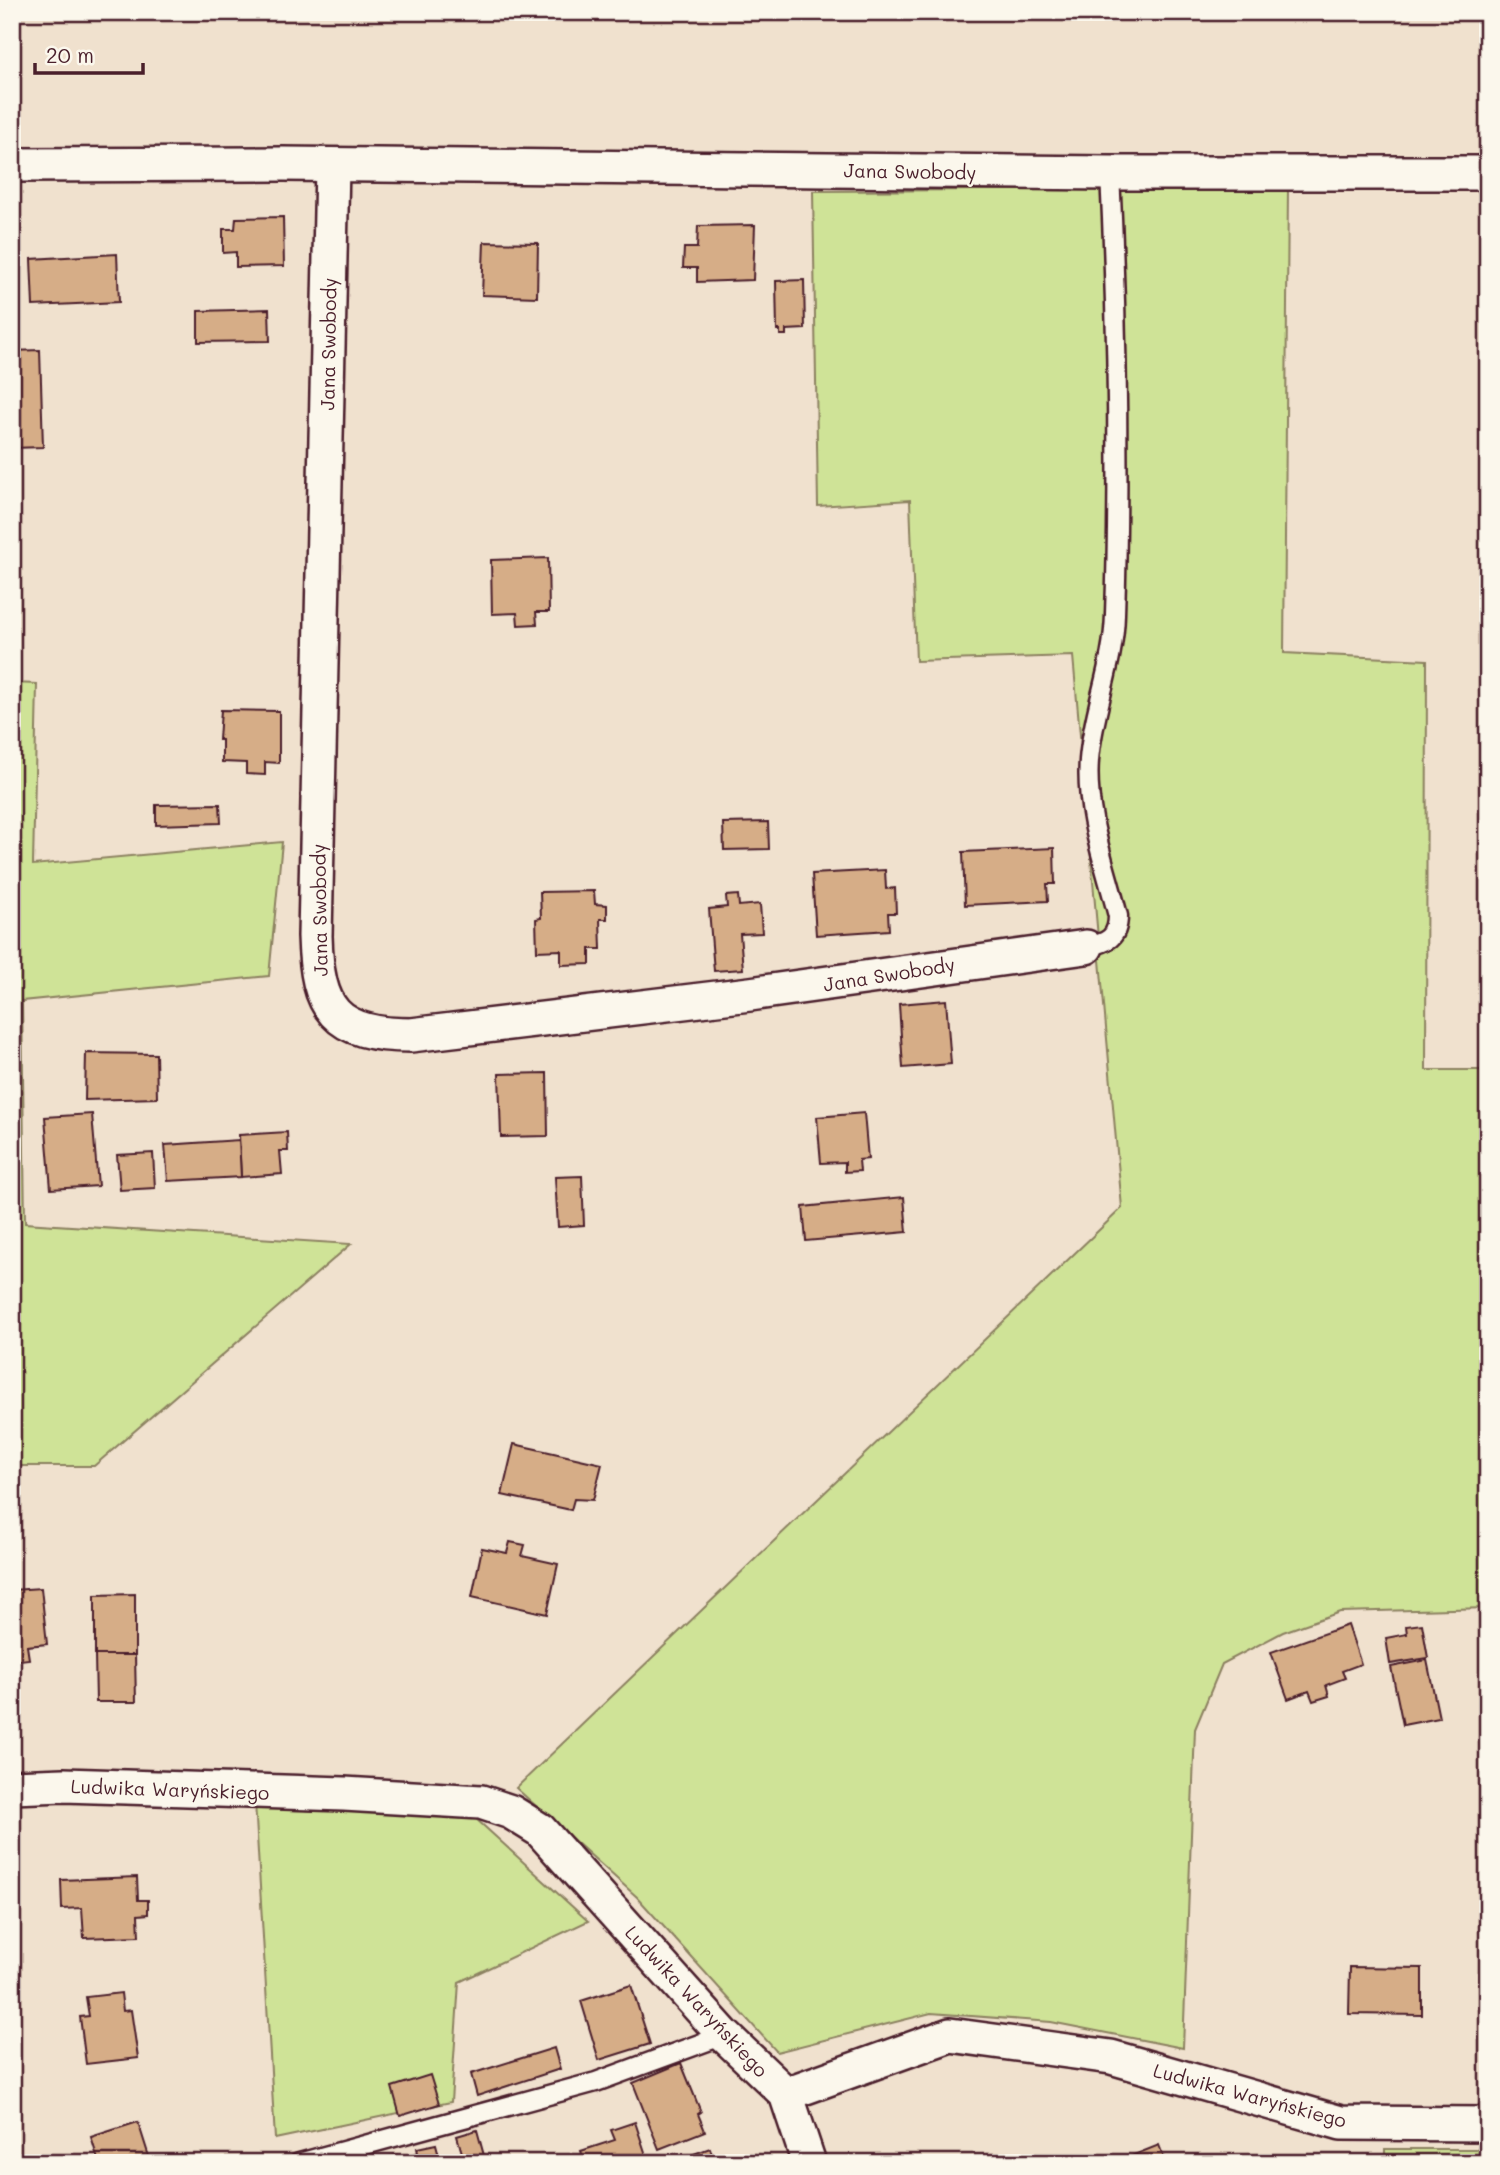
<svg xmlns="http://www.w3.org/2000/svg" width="1500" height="2175" viewBox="0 0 1500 2175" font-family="Mali,sans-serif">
	<rect width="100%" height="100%" fill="#f0e1ce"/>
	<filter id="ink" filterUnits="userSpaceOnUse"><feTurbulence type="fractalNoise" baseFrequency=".0143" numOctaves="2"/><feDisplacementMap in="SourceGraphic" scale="14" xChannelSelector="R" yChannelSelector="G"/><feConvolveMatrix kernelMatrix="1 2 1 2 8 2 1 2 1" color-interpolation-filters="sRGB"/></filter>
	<g filter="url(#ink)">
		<g fill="#cfe397" stroke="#8c8161" stroke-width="2">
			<polygon points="1288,188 1284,653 1427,660 1426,1070 1488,1070 1488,1608 1340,1612 1283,1632 1222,1664 1195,1729 1183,2048 1051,2022 931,2013 777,2052 637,1897 516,1788 1122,1208 1073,656 916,661 910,500 818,506 813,191"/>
			<polygon points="12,683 37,684 33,865 282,842 269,976 22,1001 25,1223 351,1244 94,1466 12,1466"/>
			<polygon points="255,1802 475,1818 588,1921 459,1982 451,2102 275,2139"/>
			<rect x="1385" y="2149" width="103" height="14"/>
		</g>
		<g fill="#d6ad87" stroke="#4a1f2b" stroke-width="2">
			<polygon points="283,217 284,266 236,267 236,252 223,253 223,229 235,229 236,218"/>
			<polygon points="755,225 753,280 697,282 697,268 683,268 684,248 697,248 698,226"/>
			<polygon points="484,242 538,243 537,297 482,295"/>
			<polygon points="117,254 119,302 33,306 31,259"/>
			<polygon points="804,280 805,329 786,330 786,335 780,335 780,330 777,330 776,281"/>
			<polygon points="269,309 270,341 198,342 198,311"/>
			<polygon points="40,350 43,447 12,448 12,351"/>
			<polygon points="548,558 549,612 536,612 537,624 518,625 517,613 492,614 491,560"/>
			<polygon points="221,710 279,711 279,763 265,762 265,775 246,774 246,763 222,762 222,740 219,740"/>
			<polygon points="220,804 221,823 156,825 156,805"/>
			<polygon points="768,822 769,849 724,850 723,823"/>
			<polygon points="1054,848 1055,884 1047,884 1048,901 965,905 963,852"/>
			<polygon points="885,870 886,889 895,888 896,913 888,913 889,930 816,935 812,874"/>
			<polygon points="594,891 595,904 607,905 607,919 600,919 601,949 590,949 590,964 561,965 561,950 537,951 536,919 541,918 540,892"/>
			<polygon points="738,895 739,906 760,904 762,933 740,934 743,969 714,971 709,909 727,907 726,896"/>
			<polygon points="946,1000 951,1064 903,1068 899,1004"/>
			<polygon points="86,1053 156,1054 157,1098 85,1100"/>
			<polygon points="547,1073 548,1136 501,1137 499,1074"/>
			<polygon points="864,1113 868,1159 859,1160 860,1171 845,1172 845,1162 821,1163 817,1117"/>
			<polygon points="92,1114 98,1186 51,1189 45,1117"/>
			<polygon points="287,1132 288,1151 280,1151 282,1174 241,1177 239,1135"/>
			<polygon points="239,1140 241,1177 168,1181 165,1145"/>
			<polygon points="153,1153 155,1188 120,1190 117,1155"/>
			<polygon points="582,1176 584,1225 558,1227 555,1177"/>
			<polygon points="904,1197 907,1232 806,1241 803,1207"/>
			<polygon points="514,1444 602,1464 593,1500 574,1499 571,1510 502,1495"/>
			<polygon points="510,1542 525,1545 522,1556 558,1564 547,1614 472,1597 482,1548 507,1553"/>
			<polygon points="41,1588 47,1644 27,1646 29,1659 12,1661 12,1590"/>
			<polygon points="135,1594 135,1655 95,1655 95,1595"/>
			<polygon points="1422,1624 1428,1658 1390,1664 1386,1638 1407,1634 1406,1626"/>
			<polygon points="1348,1625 1361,1664 1342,1671 1345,1678 1326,1685 1329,1696 1313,1701 1309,1691 1288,1699 1271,1652"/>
			<polygon points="95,1655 135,1655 136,1702 96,1702"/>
			<polygon points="1427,1660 1439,1718 1403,1725 1391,1667"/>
			<polygon points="137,1877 138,1900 148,1900 148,1914 138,1915 139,1936 84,1938 82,1908 62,1909 61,1880"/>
			<polygon points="1350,1967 1422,1968 1422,2015 1349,2014"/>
			<polygon points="631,1985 650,2044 599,2060 581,2001"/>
			<polygon points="121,1993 123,2011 131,2010 138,2058 86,2064 80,2017 89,2016 86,1997"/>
			<polygon points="554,2048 560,2069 477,2096 471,2074"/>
			<polygon points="681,2063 701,2112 698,2114 705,2131 659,2149 633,2083"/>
			<polygon points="430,2075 439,2104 400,2116 392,2087"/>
			<polygon points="138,2122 151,2163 99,2163 91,2137"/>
			<polygon points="635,2122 646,2155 622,2163 585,2163 581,2151 615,2140 611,2130"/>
			<polygon points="477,2130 486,2163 465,2163 457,2136"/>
			<polygon points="436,2144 441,2163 376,2163 375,2160 397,2155 398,2158 418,2153 417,2148"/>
			<polygon points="1159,2145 1166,2163 1114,2163"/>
			<polygon points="710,2148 715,2163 669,2163"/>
		</g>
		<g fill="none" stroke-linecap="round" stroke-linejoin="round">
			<defs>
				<g id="lane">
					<path d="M1086,947c21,-4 32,-9 32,-31 -13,-52 -33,-103 -29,-156 4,-50 25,-96 26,-146 5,-146 2,-295 -5,-441"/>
					<polyline points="299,2163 596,2082 724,2035"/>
				</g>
				<g id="street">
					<polyline points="12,165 283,164 1110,173 1488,173"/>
					<path d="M332,166l-17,770c2,73 19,99 96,99l339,-41 336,-47"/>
					<polyline points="12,1787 64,1785 344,1794 481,1802 511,1812 540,1830 724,2035 786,2094 809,2163"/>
					<polyline points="786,2094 950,2035 1111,2057 1341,2123 1488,2124"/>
				</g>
			</defs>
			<use href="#lane" stroke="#4a1f2b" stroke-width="23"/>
			<use href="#street" stroke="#4a1f2b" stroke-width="38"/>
			<use href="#lane" stroke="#fbf7ec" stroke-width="18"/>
			<use href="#street" stroke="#fbf7ec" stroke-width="33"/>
		</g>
	</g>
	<g text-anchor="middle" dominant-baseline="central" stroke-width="5" stroke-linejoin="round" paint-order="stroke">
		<g font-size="19" fill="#4a1f2b" stroke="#fbf7ec">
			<text transform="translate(910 171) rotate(1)">Jana Swobody</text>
			<text transform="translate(328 344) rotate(-89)">Jana Swobody</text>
			<text transform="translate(319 910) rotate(-91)">Jana Swobody</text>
			<text transform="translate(889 974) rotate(-9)">Jana Swobody</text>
			<text transform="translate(170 1789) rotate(2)">Ludwika Waryńskiego</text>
			<text transform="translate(697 2001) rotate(47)">Ludwika Waryńskiego</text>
			<text transform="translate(1250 2095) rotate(15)">Ludwika Waryńskiego</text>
		</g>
	</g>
	<rect width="1500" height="2175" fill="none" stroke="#fbf7ec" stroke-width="42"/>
	<rect x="21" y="21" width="1458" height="2133" fill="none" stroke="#4a1f2b" stroke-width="2.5" filter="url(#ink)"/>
	<path d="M35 63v10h108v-10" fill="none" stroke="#4a1f2b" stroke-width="3.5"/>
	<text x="46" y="63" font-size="21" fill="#4a1f2b" stroke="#fbf7ec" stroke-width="5" paint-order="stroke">20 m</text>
</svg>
